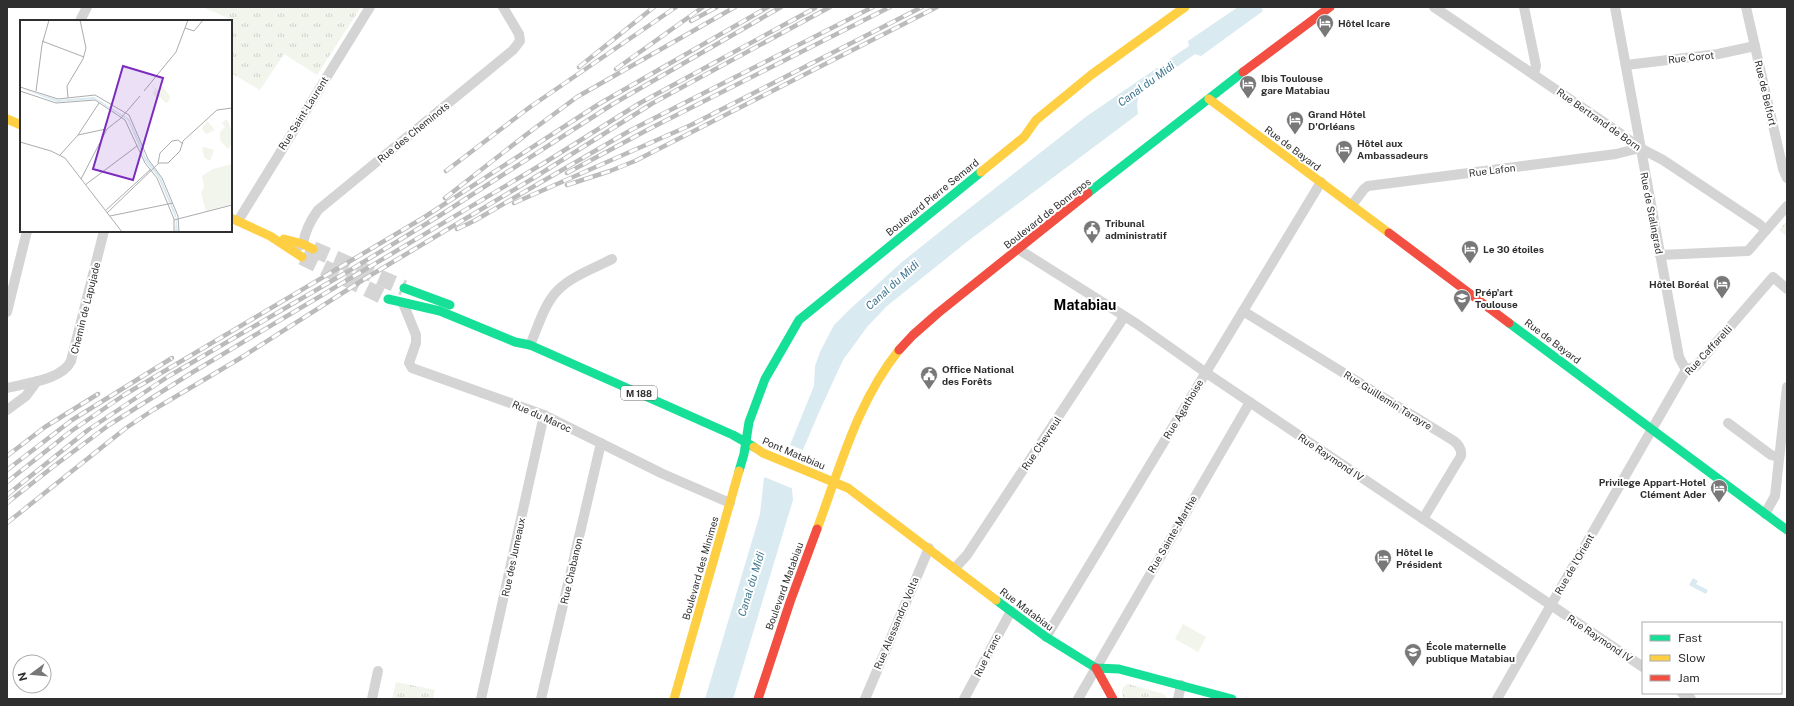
<svg xmlns="http://www.w3.org/2000/svg" width="1794" height="706" viewBox="0 0 1794 706" font-family="'Public Sans',sans-serif">
	<defs>
		<pattern id="park-tufts" width="24" height="20" patternUnits="userSpaceOnUse"><rect width="24" height="20" fill="#f1f5ec"/><path d="M3 7l-1-3M5 7V3M7 7l1-3M15 17l-1-3M17 17v-4M19 17l1-3" fill="none" stroke="#cfd2cb"/></pattern>
	</defs>
	<rect width="100%" height="100%" fill="#fff"/>
	<g fill="url(#park-tufts)">
		<polygon points="202,7 361,7 317,75 284,54 260,90 231,73 231,24 233,20"/>
		<polygon points="1787,221 1787,237 1779,230"/>
		<polygon points="396,682 435,690 433,699 392,699"/>
		<path d="M1128,684l36,10 4,5h-44c-3,-7 -3,-12 4,-15z"/>
	</g>
	<polygon fill="#f1f5ec" points="1183,624 1206,637 1198,652 1175,639"/>
	<g fill="#d9eaf1">
		<polygon points="1238,7 1261,7 1263,11 1201,56 1195,54 1139,94 1137,104 1138,114 968,241 887,306 867,327 843,360 819,412 791,478 793,500 733,699 705,699 760,514 764,478 790,445 814,386 815,366 820,352 834,325 849,310 902,262 952,222 1087,116 1189,46 1188,41"/>
		<polygon points="1693,578 1698,581 1696,584 1708,590 1706,594 1689,585"/>
	</g>
	<g fill="#fff">
		<polygon points="1167,59 1179,68 1168,76 1156,67"/>
		<polygon points="788,444 805,451 794,479 796,490 762,476"/>
	</g>
	<g fill="none" stroke-linecap="round" stroke-linejoin="round">
		<g stroke="#d5d5d5" stroke-width="16" stroke-dasharray="16 8" stroke-linecap="butt">
			<polyline points="313,249 404,288"/>
			<polyline points="302,257 388,299"/>
		</g>
		<g stroke="#d4d4d4" stroke-width="10">
			<polyline points="1434,7 1621,134 1640,148 1663,160 1759,224 1766,230"/>
			<polyline points="1524,7 1536,66 1534,74"/>
			<polyline points="1615,7 1679,357 1686,370"/>
			<polyline points="1746,7 1783,169 1787,178"/>
			<polyline points="80,21 87,7"/>
			<polyline points="1626,65 1718,54 1755,46"/>
			<polyline points="1352,205 1364,189 1368,186 1616,154 1640,148"/>
			<polyline points="238,221 370,7"/>
			<path d="M299,246l4,-2c2,-13 7,-23 15,-34l195,-160 7,-9 -1,-7 -16,-27"/>
			<polyline points="1018,249 1137,324 1205,372 1643,667"/>
			<polyline points="1660,255 1748,251 1787,206"/>
			<polyline points="403,303 416,335 416,343 409,363 412,368 544,415 663,474 730,503"/>
			<path d="M1243,311l211,130c5,4 8,8 7,15l-38,63"/>
			<polyline points="7,312 27,231"/>
			<path d="M530,345c8,-18 14,-41 28,-55 14,-14 37,-22 54,-31"/>
			<path d="M7,388c19,-5 55,-8 64,-27l33,-130"/>
			<polyline points="7,410 26,396 37,381"/>
			<polyline points="1728,423 1771,455 1779,457"/>
			<polyline points="1765,514 1775,496 1787,387"/>
			<polyline points="955,568 967,555 1124,317"/>
			<polyline points="1046,637 1321,182"/>
			<polyline points="1682,693 1691,699"/>
			<polyline points="372,699 378,671"/>
			<polyline points="481,699 544,415"/>
			<polyline points="541,699 601,443"/>
			<polyline points="865,699 929,548"/>
			<polyline points="964,699 1011,611"/>
			<polyline points="1078,699 1250,402"/>
			<polyline points="1178,699 1181,685"/>
			<polyline points="1497,699 1686,370 1696,366 1773,277 1787,289"/>
		</g>
		<g stroke="#16e098" stroke-width="9">
			<polyline points="1088,193 1243,72"/>
			<polyline points="404,288 450,305"/>
			<polyline points="388,299 440,311 515,342 530,345 733,435 754,447"/>
			<polyline points="1509,323 1787,530"/>
			<polyline points="739,471 744,454 749,422 765,379 799,320 981,172"/>
			<polyline points="996,600 1046,637 1096,668 1119,669 1232,699"/>
		</g>
		<g stroke="#ffcf43" stroke-width="9">
			<polyline points="1209,99 1389,233"/>
			<polyline points="7,119 21,125"/>
			<polyline points="981,172 1024,137 1036,120 1091,75 1185,7"/>
			<polyline points="231,218 270,236 302,257"/>
			<polyline points="284,239 303,244 313,249"/>
			<polyline points="754,447 763,453 848,488 996,600"/>
			<path d="M817,529c23,-61 40,-127 82,-179"/>
			<polyline points="674,699 739,471"/>
		</g>
		<g stroke="#f24e42" stroke-width="9">
			<polyline points="1243,72 1330,7"/>
			<polyline points="1389,233 1509,323"/>
			<polyline points="899,350 913,335 938,313 1088,193"/>
			<polyline points="1096,668 1113,699"/>
			<polyline points="758,699 790,602 817,529"/>
		</g>
		<defs>
			<g id="rail">
				<polyline points="691,21 717,7"/>
				<polyline points="579,67 654,7"/>
				<polyline points="616,69 703,7"/>
				<polyline points="446,171 530,107 676,7"/>
				<polyline points="567,173 651,128 890,7"/>
				<polyline points="567,185 610,171 635,161 937,7"/>
				<polyline points="445,198 527,134 577,97 735,7"/>
				<polyline points="514,203 691,125 922,7"/>
				<polyline points="457,229 474,221 631,130 873,7"/>
				<polyline points="7,456 45,427 98,394"/>
				<polyline points="7,470 72,420 172,358"/>
				<polyline points="7,482 70,432 124,395 423,218 599,104 768,7"/>
				<polyline points="7,495 88,430 169,376 347,272 439,216 613,104 781,7"/>
				<polyline points="7,503 54,466 109,425 193,372 544,163 640,103 815,8"/>
				<polyline points="7,523 126,428 153,410 239,359 366,278 532,179 653,103 830,7"/>
			</g>
		</defs>
		<use href="#rail" stroke="#bbb" stroke-width="4.5"/>
		<use href="#rail" stroke="#fff" stroke-width="3" stroke-dasharray="9" stroke-linecap="butt"/>
	</g>
	<defs>
		<symbol id="hotel-pin" viewBox="-11 -11 22 30"><path d="M0 17L-7.5 6A9.5 9.5 0 1 1 7.5 6Z" fill="#787878" stroke="#fff"/><path d="M-6-4.5h1.5V1H6V5H4.5V3h-9V5H-6ZM-4 0a1.8 1.8 0 1 1 3.6 0ZM.5 0V-2.5h3Q6-2.5 6 0Z" fill="#fff"/></symbol>
		<symbol id="civic-pin" viewBox="-11 -11 22 30"><path d="M0 17L-7.5 6A9.5 9.5 0 1 1 7.5 6Z" fill="#787878" stroke="#fff"/><path d="M-.6-6.5H3V-4.5H.6V-3L4-1V1h2V6H-6V1h2V-1L-.6-3ZM-1.2 2.5V6h2.4V2.5Z" fill="#fff"/></symbol>
		<symbol id="university-pin" viewBox="-11 -11 22 30"><path d="M0 17L-7.5 6A9.5 9.5 0 1 1 7.5 6Z" fill="#787878" stroke="#fff"/><path d="M0-5L7-2L0 1L-7-2ZM-4 1L0 2.5L4 1V4Q0 6-4 4Z" fill="#fff"/></symbol>
		<symbol id="school-pin" viewBox="-11 -11 22 30"><path d="M0 17L-7.5 6A9.5 9.5 0 1 1 7.5 6Z" fill="#787878" stroke="#fff"/><path d="M0-5L7-2L0 1L-7-2ZM-4 1L0 2.5L4 1V4Q0 6-4 4Z" fill="#fff"/></symbol>
	</defs>
	<g fill-rule="evenodd">
		<use href="#hotel-pin" x="1315" y="13" width="20" height="27"/>
		<use href="#hotel-pin" x="1238" y="74" width="20" height="27"/>
		<use href="#hotel-pin" x="1285" y="110" width="20" height="27"/>
		<use href="#hotel-pin" x="1334" y="139" width="20" height="27"/>
		<use href="#civic-pin" x="1082" y="219" width="20" height="27"/>
		<use href="#hotel-pin" x="1460" y="239" width="20" height="27"/>
		<use href="#hotel-pin" x="1712" y="274" width="20" height="27"/>
		<use href="#university-pin" x="1452" y="288" width="20" height="27"/>
		<use href="#civic-pin" x="919" y="365" width="20" height="27"/>
		<use href="#hotel-pin" x="1709" y="478" width="20" height="27"/>
		<use href="#hotel-pin" x="1373" y="548" width="20" height="27"/>
		<use href="#school-pin" x="1403" y="642" width="20" height="27"/>
	</g>
	<g text-anchor="middle" dominant-baseline="central" stroke-width="4" stroke-linejoin="round" paint-order="stroke">
		<rect fill="#fff" stroke="#6d6d6d" stroke-width="1" x="621" y="386" width="36" height="14" rx="3"/>
		<g font-size="9" font-weight="bold" fill="#2f2f2f">
			<text x="639" y="393">M 188</text>
		</g>
		<g font-size="10" font-weight="bold" fill="#2f2f2f" stroke="#fff" text-anchor="start">
			<text x="1338" y="23">Hôtel Icare</text>
			<text x="1261" y="78">Ibis Toulouse<tspan x="1261" dy="12">gare Matabiau</tspan></text>
			<text x="1308" y="114">Grand Hôtel<tspan x="1308" dy="12">D'Orléans</tspan></text>
			<text x="1357" y="143">Hôtel aux<tspan x="1357" dy="12">Ambassadeurs</tspan></text>
			<text x="1105" y="223">Tribunal<tspan x="1105" dy="12">administratif</tspan></text>
			<text x="1483" y="249">Le 30 étoiles</text>
			<text x="1709" y="284" text-anchor="end">Hôtel Boréal</text>
			<text x="1475" y="292">Prép'art<tspan x="1475" dy="12">Toulouse</tspan></text>
			<text x="942" y="369">Office National<tspan x="942" dy="12">des Forêts</tspan></text>
			<text x="1706" y="482" text-anchor="end">Privilege Appart-Hotel<tspan x="1706" dy="12">Clément Ader</tspan></text>
			<text x="1396" y="552">Hôtel le<tspan x="1396" dy="12">Président</tspan></text>
			<text x="1426" y="646">École maternelle<tspan x="1426" dy="12">publique Matabiau</tspan></text>
		</g>
		<g font-size="10" fill="#2f2f2f" stroke="#fff">
			<text transform="translate(1691 57) rotate(-6)">Rue Corot</text>
			<text transform="translate(1766 93) rotate(77)">Rue de Belfort</text>
			<text transform="translate(303 113) rotate(-58)">Rue Saint-Laurent</text>
			<text transform="translate(1599 119) rotate(35)">Rue Bertrand de Born</text>
			<text transform="translate(413 132) rotate(-39)">Rue des Cheminots</text>
			<text transform="translate(1293 148) rotate(37)">Rue de Bayard</text>
			<text transform="translate(1492 170) rotate(-7)">Rue Lafon</text>
			<text transform="translate(932 197) rotate(-39)">Boulevard Pierre Semard</text>
			<text transform="translate(1047 213) rotate(-38)">Boulevard de Bonrepos</text>
			<text transform="translate(1652 213) rotate(79)">Rue de Stalingrad</text>
			<text transform="translate(85 308) rotate(-76)">Chemin de Lapujade</text>
			<text transform="translate(1553 341) rotate(37)">Rue de Bayard</text>
			<text transform="translate(1708 350) rotate(-47)">Rue Caffarelli</text>
			<text transform="translate(1388 400) rotate(32)">Rue Guillemin Tarayre</text>
			<text transform="translate(1183 409) rotate(-59)">Rue Agathoise</text>
			<text transform="translate(542 416) rotate(24)">Rue du Maroc</text>
			<text transform="translate(1041 443) rotate(-56)">Rue Chevreul</text>
			<text transform="translate(794 453) rotate(23)">Pont Matabiau</text>
			<text transform="translate(1331 457) rotate(34)">Rue Raymond IV</text>
			<text transform="translate(1172 534) rotate(-60)">Rue Sainte-Marthe</text>
			<text transform="translate(513 557) rotate(-78)">Rue des Jumeaux</text>
			<text transform="translate(1574 564) rotate(-60)">Rue de l'Orient</text>
			<text transform="translate(700 568) rotate(-74)">Boulevard des Minimes</text>
			<text transform="translate(571 571) rotate(-77)">Rue Chabanon</text>
			<text transform="translate(784 586) rotate(-70)">Boulevard Matabiau</text>
			<text transform="translate(1027 609) rotate(37)">Rue Matabiau</text>
			<text transform="translate(896 623) rotate(-67)">Rue Alessandro Volta</text>
			<text transform="translate(1600 638) rotate(34)">Rue Raymond IV</text>
			<text transform="translate(987 655) rotate(-63)">Rue Franc</text>
		</g>
		<g font-size="11" font-style="italic" fill="#3e7690" stroke="#fff">
			<text transform="translate(1146 84) rotate(-36)">Canal du Midi</text>
			<text transform="translate(892 285) rotate(-42)">Canal du Midi</text>
			<text transform="translate(751 584) rotate(-73)">Canal du Midi</text>
		</g>
		<g font-size="14" font-weight="bold" fill="#000" stroke="#fff">
			<text x="1085" y="305">Matabiau</text>
		</g>
	</g>
	<g transform="translate(20 20)">
		<rect width="212" height="212" fill="#fff"/>
		<path d="M212,144v40l-26,7 -5,-18 3,-6 -2,-11 11,-7z" fill="#f1f5ec"/>
		<path d="M130,64l8,6 4,-4 8,10 -1,5 -3,2 -6,-6 -3,2 -4,-5 2,-5zM207,99l5,13v12l-4,5 -8,-9v-8l5,-5 -3,-4zM187,101l8,9 -9,4 -4,-5zM184,127l10,3 -4,11 -6,-4 -2,-9z" fill="#f1f5ec"/>
		<path d="M0,68l38,12 36,-3 35,22 12,26 4,11 15,20 16,38 2,18h-3l1,-13 -18,-42 -13,-16 -17,-41 -33,-21 -38,3z" fill="#d9eaf1"/>
		<path fill="none" stroke="#acacac" stroke-width="1" d="M165,8l9,3 9,-11M22,21l42,16M0,67l38,12 37,-4 34,20 19,44 14,19 16,38 1,16M0,71l36,12 39,-3 30,20 20,43 12,15 17,41v13M16,71l6,-46 7,-25M124,71l32,-39 12,-32M48,78l-1,-12 16,-27 3,-11 -6,-28M58,115l28,-6M0,122l31,9 14,7 57,74M40,135l18,-20 21,-32M138,143l2,-10 12,-12 6,-1 5,4M61,159l26,-50 14,-11 19,-22M65,165l52,-39M85,191l46,-42M87,193l52,-50h9l12,-12 3,-10 34,-31 15,-2M90,196l63,-13M154,200l58,-15"/>
		<path fill="#7b2cbf" fill-opacity="0.15" stroke="#7b2cbf" stroke-width="2" d="M103,46l40,12 -30,102 -40,-11z"/>
		<rect width="212" height="212" fill="none" stroke="#2f2f2f" stroke-width="2"/>
	</g>
	<rect width="1794" height="706" fill="none" stroke="#2f2f2f" stroke-width="16"/>
	<rect x="1642" y="622" width="140" height="72" fill="#ffffff" stroke="#acacac"/>
	<rect x="1650" y="635" width="20" height="6" fill="#16e098" stroke="#acacac"/>
	<text x="1678" y="642" font-size="12" fill="#2f2f2f">Fast</text>
	<rect x="1650" y="655" width="20" height="6" fill="#ffcf43" stroke="#acacac"/>
	<text x="1678" y="662" font-size="12" fill="#2f2f2f">Slow</text>
	<rect x="1650" y="675" width="20" height="6" fill="#f24e42" stroke="#acacac"/>
	<text x="1678" y="682" font-size="12" fill="#2f2f2f">Jam</text>
	<g transform="translate(32 674) rotate(254)"><circle r="19" fill="#ffffff" stroke="#acacac"/>
	<path d="M0-3L7 15L0 10L-7 15Z" fill="#787878"/>
	<text y="-6" font-size="11" font-weight="bold" text-anchor="middle" fill="#2f2f2f">N</text>
	</g>
</svg>
